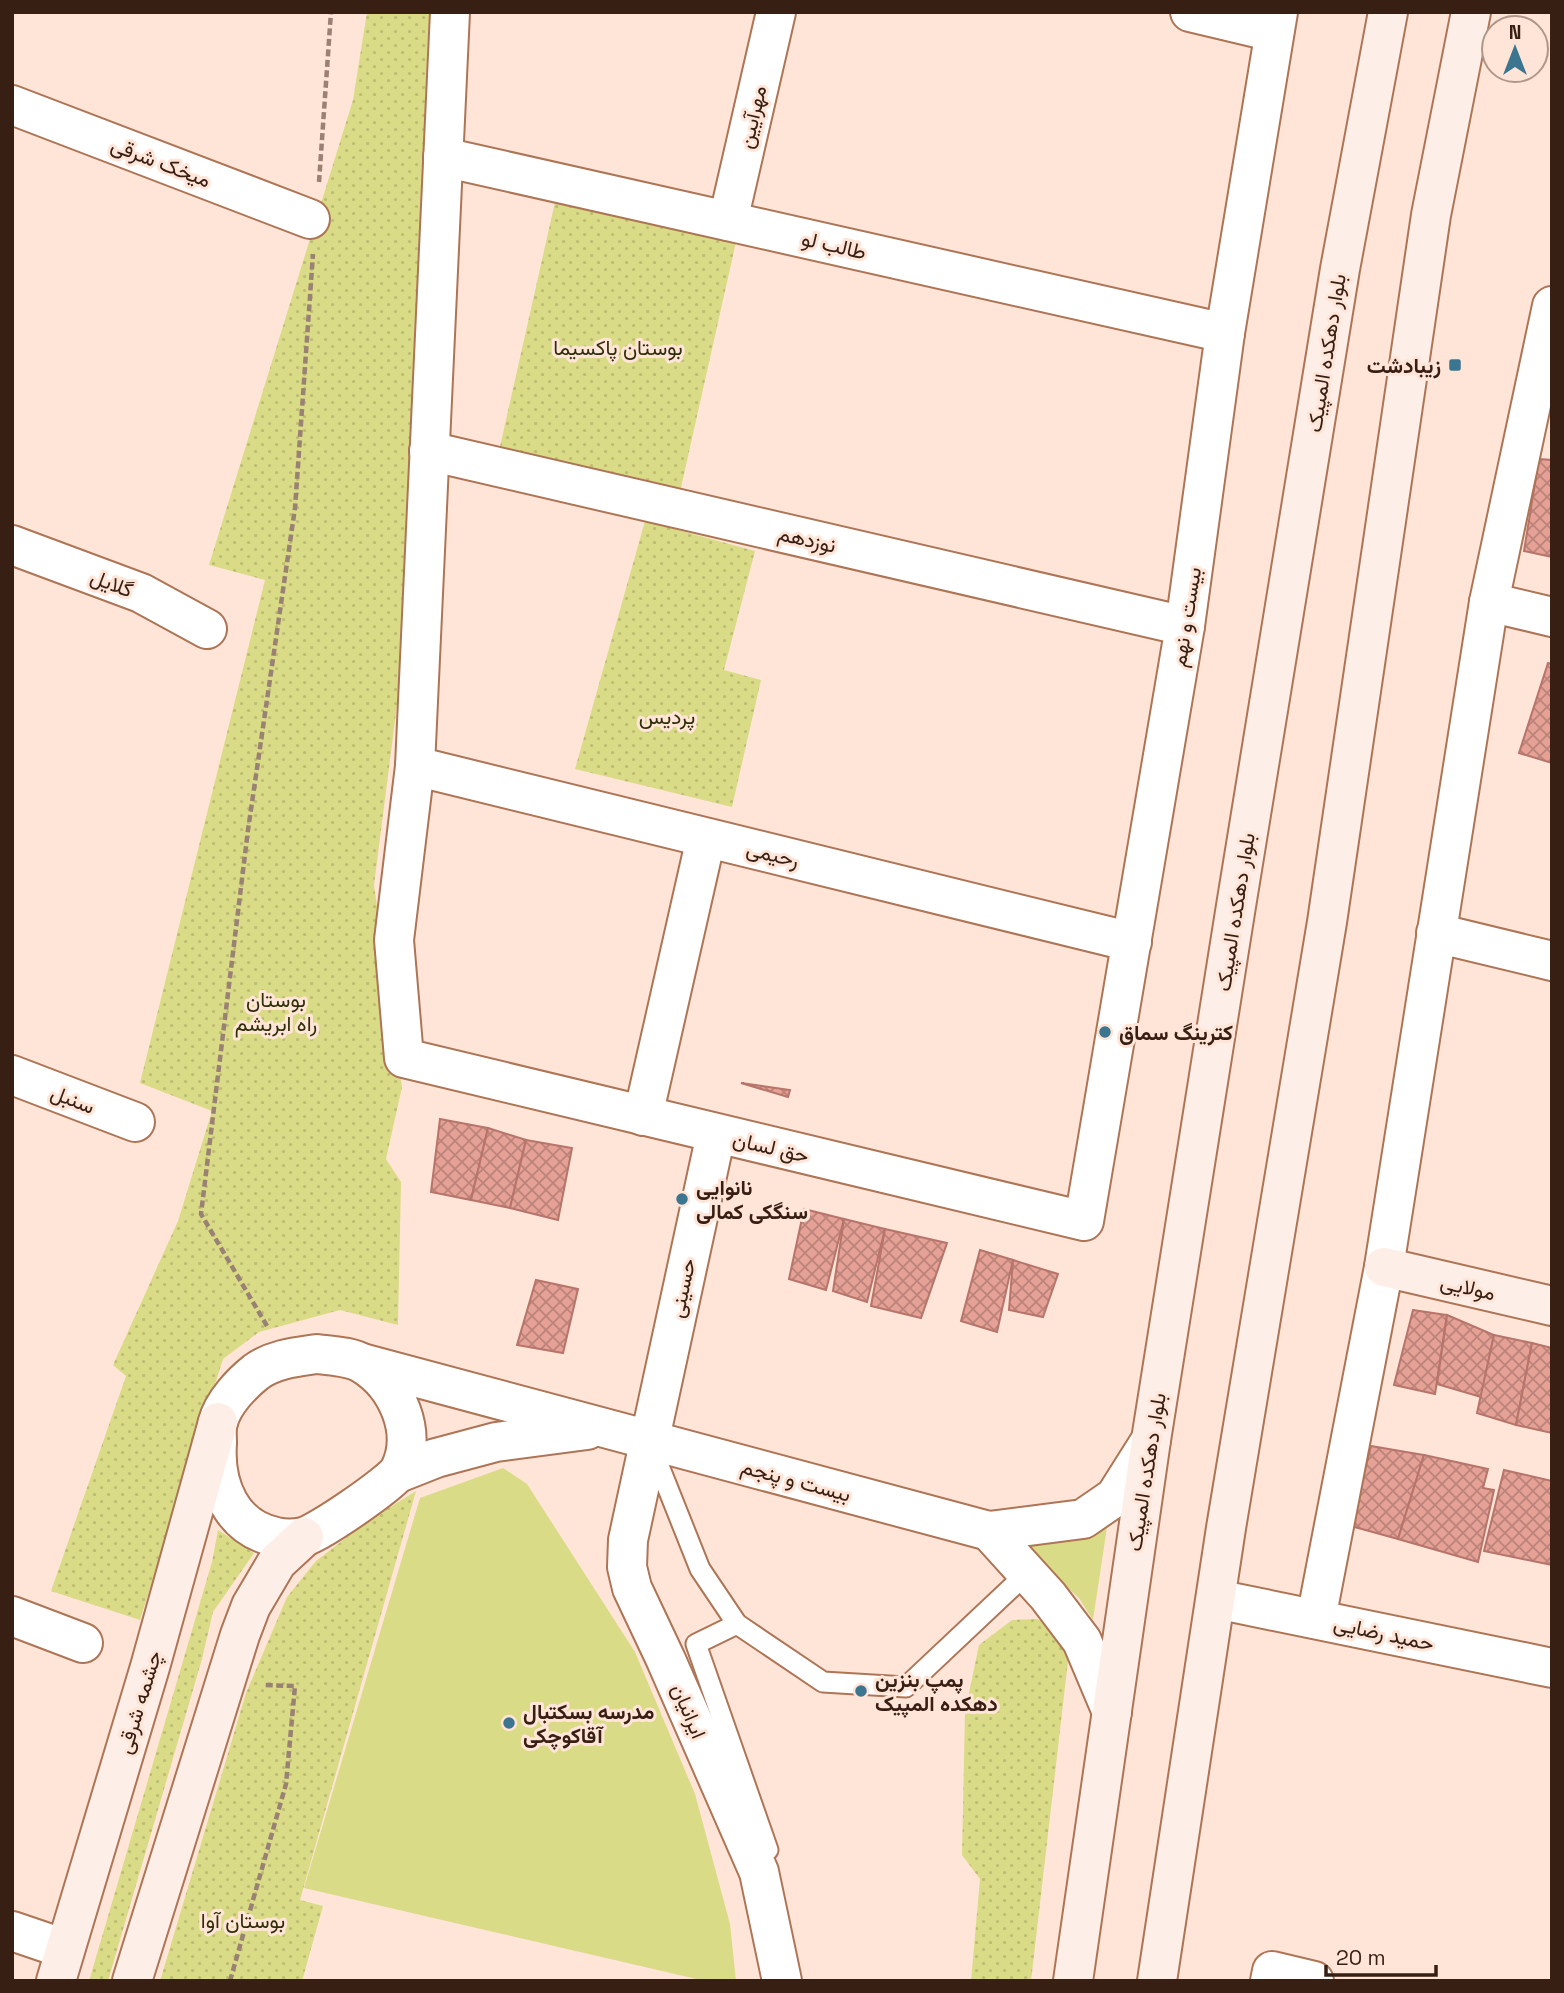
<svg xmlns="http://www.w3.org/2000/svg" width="1564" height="1993" viewBox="0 0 1564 1993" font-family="'Space Grotesk',Vazirmatn,sans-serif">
	<defs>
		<pattern id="park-dots" width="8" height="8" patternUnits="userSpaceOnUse" patternTransform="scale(1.75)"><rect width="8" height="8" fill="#dadb86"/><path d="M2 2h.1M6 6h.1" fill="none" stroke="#bcbc73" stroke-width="1.8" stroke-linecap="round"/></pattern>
		<pattern id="building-cross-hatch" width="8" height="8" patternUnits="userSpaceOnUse" patternTransform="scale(1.75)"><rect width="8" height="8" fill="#e6a196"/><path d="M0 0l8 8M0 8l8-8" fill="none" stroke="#bb8379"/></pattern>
	</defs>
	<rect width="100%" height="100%" fill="#ffe5d8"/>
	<g fill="#dadb86">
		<polygon points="503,1468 527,1484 635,1652 695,1794 730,1924 736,1981 705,1981 304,1888 420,1498"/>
		<polygon points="1109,1514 1093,1620 1079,1598 1017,1543"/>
	</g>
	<g fill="url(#park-dots)">
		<polygon points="367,12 438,12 419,533 374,885 402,1087 386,1159 401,1182 398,1325 340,1310 259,1332 223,1359 140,1620 51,1591 126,1376 113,1365 178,1221 212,1111 140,1083 265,580 209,565 353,100"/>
		<polygon points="555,202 736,242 680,492 499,451"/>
		<polygon points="645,521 755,551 724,670 761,680 732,807 575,769"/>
		<polygon points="416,1491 300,1900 323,1906 302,1981 160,1981 246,1693 287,1597 316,1561 368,1521"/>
		<polygon points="218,1530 254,1553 213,1612 202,1659 108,1981 89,1981 212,1562"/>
		<polygon points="1037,1619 1058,1631 1068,1661 1031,1981 971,1981 980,1879 962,1855 965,1712 979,1645 1012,1620"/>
	</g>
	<g fill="url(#building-cross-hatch)" stroke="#b6746a" stroke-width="2">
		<polygon points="1539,459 1552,460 1552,557 1524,551"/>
		<polygon points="1548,663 1552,664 1552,763 1519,753"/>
		<polygon points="741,1083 790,1090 788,1097"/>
		<polygon points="440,1119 488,1128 471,1200 431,1192"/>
		<polygon points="488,1128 526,1140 510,1208 471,1200"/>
		<polygon points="526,1140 572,1148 558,1220 510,1208"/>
		<polygon points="804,1209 844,1219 826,1290 789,1279"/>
		<polygon points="844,1219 885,1229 867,1302 833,1291"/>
		<polygon points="885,1229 947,1243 921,1318 871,1306"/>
		<polygon points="980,1250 1013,1260 997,1332 961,1321"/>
		<polygon points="1013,1260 1058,1274 1043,1317 1009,1310"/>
		<polygon points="536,1280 578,1289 563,1353 517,1345"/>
		<polygon points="1413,1310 1447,1315 1435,1394 1394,1385"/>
		<polygon points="1447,1315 1494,1335 1481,1397 1437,1384"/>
		<polygon points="1494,1335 1532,1343 1516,1425 1477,1413"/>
		<polygon points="1532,1343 1552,1348 1552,1433 1516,1425"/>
		<polygon points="1371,1446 1424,1455 1398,1539 1351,1526"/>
		<polygon points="1424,1455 1488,1469 1483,1488 1494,1490 1478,1562 1398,1539"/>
		<polygon points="1504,1470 1552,1481 1552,1565 1484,1551"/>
	</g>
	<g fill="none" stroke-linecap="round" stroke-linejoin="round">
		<defs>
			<g id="lane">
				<polyline points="653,1451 700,1569 737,1624"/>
				<polyline points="768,1850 696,1644 737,1624 823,1682 906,1687 1027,1573"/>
			</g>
			<g id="street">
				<polyline points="450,12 415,766 394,940 404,1058 1084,1221 1185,626 1225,333 1278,12"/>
				<polyline points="1190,12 1274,32"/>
				<polyline points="12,105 310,219"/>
				<polyline points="443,157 1225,333"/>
				<polyline points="728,221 776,12"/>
				<polyline points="429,451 1185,626"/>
				<polyline points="12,545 141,593 207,629"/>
				<polyline points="1489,602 1552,617"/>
				<polyline points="415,766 1132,942"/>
				<polyline points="1436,933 1552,961"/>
				<polyline points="12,1075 135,1122"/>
				<polyline points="643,1116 706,838"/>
				<polyline points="716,1134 628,1540 627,1567 632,1588 666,1660 759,1872 782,1981"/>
				<path d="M317,1354c15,2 33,2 46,10 34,21 56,69 36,107 -6,11 -83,64 -96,66 -7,2 -20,2 -27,0 -45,-9 -62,-52 -59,-94 0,-6 -1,-15 1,-21 5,-19 23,-38 38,-50 18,-13 40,-15 61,-18z"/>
				<polyline points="362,1363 989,1531 1083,1519 1115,1497 1151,1440"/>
				<polyline points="398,1473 436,1458 496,1442 587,1430"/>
				<polyline points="989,1531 1048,1596 1082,1641 1112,1712"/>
				<polyline points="1216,1599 1552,1668"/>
				<polyline points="12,1616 83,1643"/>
				<polyline points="1316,1619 1384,1267 1489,602 1552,306"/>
				<polyline points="12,1931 65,1949"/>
				<polyline points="1270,1981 1272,1971 1314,1981"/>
			</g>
			<g id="secondary">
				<polyline points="1384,1267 1552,1306"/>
				<polyline points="56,1981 150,1667 218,1422"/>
				<polyline points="132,1981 240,1635 251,1606 277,1562 304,1537"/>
				<polyline points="1073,1981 1151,1440 1236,906 1340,269 1388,12"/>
				<polyline points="1157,1981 1226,1528 1327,922 1431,215 1471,12"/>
			</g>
		</defs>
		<use href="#lane" stroke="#ad7556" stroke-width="23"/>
		<use href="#street" stroke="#ad7556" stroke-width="42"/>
		<use href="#secondary" stroke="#ad7556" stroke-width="42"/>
		<g stroke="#998174" stroke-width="4.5" stroke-dasharray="7 3.5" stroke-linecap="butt">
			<polyline points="319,182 331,12"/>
			<polyline points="267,1326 201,1214 248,830 295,508 313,254"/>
			<polyline points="230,1981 286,1784 295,1686 263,1685"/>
		</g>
		<use href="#lane" stroke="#fff" stroke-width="19"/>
		<use href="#street" stroke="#fff" stroke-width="38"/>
		<use href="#secondary" stroke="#fdefe8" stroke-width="38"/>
	</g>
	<g fill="#3c758f" stroke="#ffe5d8" stroke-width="2.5">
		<rect x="1448" y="358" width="14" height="14" rx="3.5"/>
		<circle cx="1105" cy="1032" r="7"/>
		<circle cx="682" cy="1199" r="7"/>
		<circle cx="861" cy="1691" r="7"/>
		<circle cx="509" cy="1723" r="7"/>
	</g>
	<g text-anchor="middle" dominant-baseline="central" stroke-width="6" stroke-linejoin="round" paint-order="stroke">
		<g font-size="21" fill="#372013" stroke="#ffe5d8">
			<text transform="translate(752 117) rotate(-77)">مهرآیین</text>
			<text transform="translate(161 162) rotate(21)">میخک شرقی</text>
			<text transform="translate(834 245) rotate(13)">طالب لو</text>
			<text transform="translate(1326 353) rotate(-81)">بلوار دهکده المپیک</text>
			<text transform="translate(807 539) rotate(13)">نوزدهم</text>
			<text transform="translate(112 583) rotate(21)">گلایل</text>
			<text transform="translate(1186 617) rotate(-81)">بیست و نهم</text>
			<text transform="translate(773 854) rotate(14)">رحیمی</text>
			<text transform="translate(1235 912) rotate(-81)">بلوار دهکده المپیک</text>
			<text transform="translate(73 1099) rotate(21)">سنبل</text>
			<text transform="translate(771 1147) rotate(13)">حق لسان</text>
			<text transform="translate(1468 1287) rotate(13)">مولایی</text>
			<text transform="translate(682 1288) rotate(-78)">حسینی</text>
			<text transform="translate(1146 1472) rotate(-81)">بلوار دهکده المپیک</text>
			<text transform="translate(796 1480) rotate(15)">بیست و پنجم</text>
			<text transform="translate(1384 1633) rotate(12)">حمید رضایی</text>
			<text transform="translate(139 1702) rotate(-73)">چشمه شرقی</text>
			<text transform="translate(689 1711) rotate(67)">ایرانیان</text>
		</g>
		<g font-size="21" fill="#2e2e07" stroke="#ffe5d8">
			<text x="618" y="347">بوستان پاکسیما</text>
			<text x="667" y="716">پردیس</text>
			<text x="276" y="999">بوستان<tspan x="276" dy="24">راه ابریشم</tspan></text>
			<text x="243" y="1920">بوستان آوا</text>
		</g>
		<g font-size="21" font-weight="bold" fill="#372013" stroke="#ffe5d8" text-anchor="start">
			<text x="1441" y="365" text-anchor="end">زیبادشت</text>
			<text x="1119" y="1032">کترینگ سماق</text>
			<text x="696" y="1187">نانوایی<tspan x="696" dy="24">سنگکی کمالی</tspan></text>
			<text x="875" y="1679">پمپ بنزین<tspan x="875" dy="24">دهکده المپیک</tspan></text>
			<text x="523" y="1711">مدرسه بسکتبال<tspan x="523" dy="24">آقاکوچکی</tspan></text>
		</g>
	</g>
	<rect width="1564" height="1993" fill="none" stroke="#372013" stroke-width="28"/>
	<g transform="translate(1515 49)"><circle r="33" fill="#ffe5d8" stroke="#af9689" stroke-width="2"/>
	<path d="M0-5L12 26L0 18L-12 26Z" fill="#3c758f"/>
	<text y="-10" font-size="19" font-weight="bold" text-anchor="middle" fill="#372013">N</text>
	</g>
	<path d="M1326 1965v10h110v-10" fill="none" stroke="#372013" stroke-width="3.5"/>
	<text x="1336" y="1965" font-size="21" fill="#372013" stroke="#ffe5d8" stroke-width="5" paint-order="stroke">20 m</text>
</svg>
